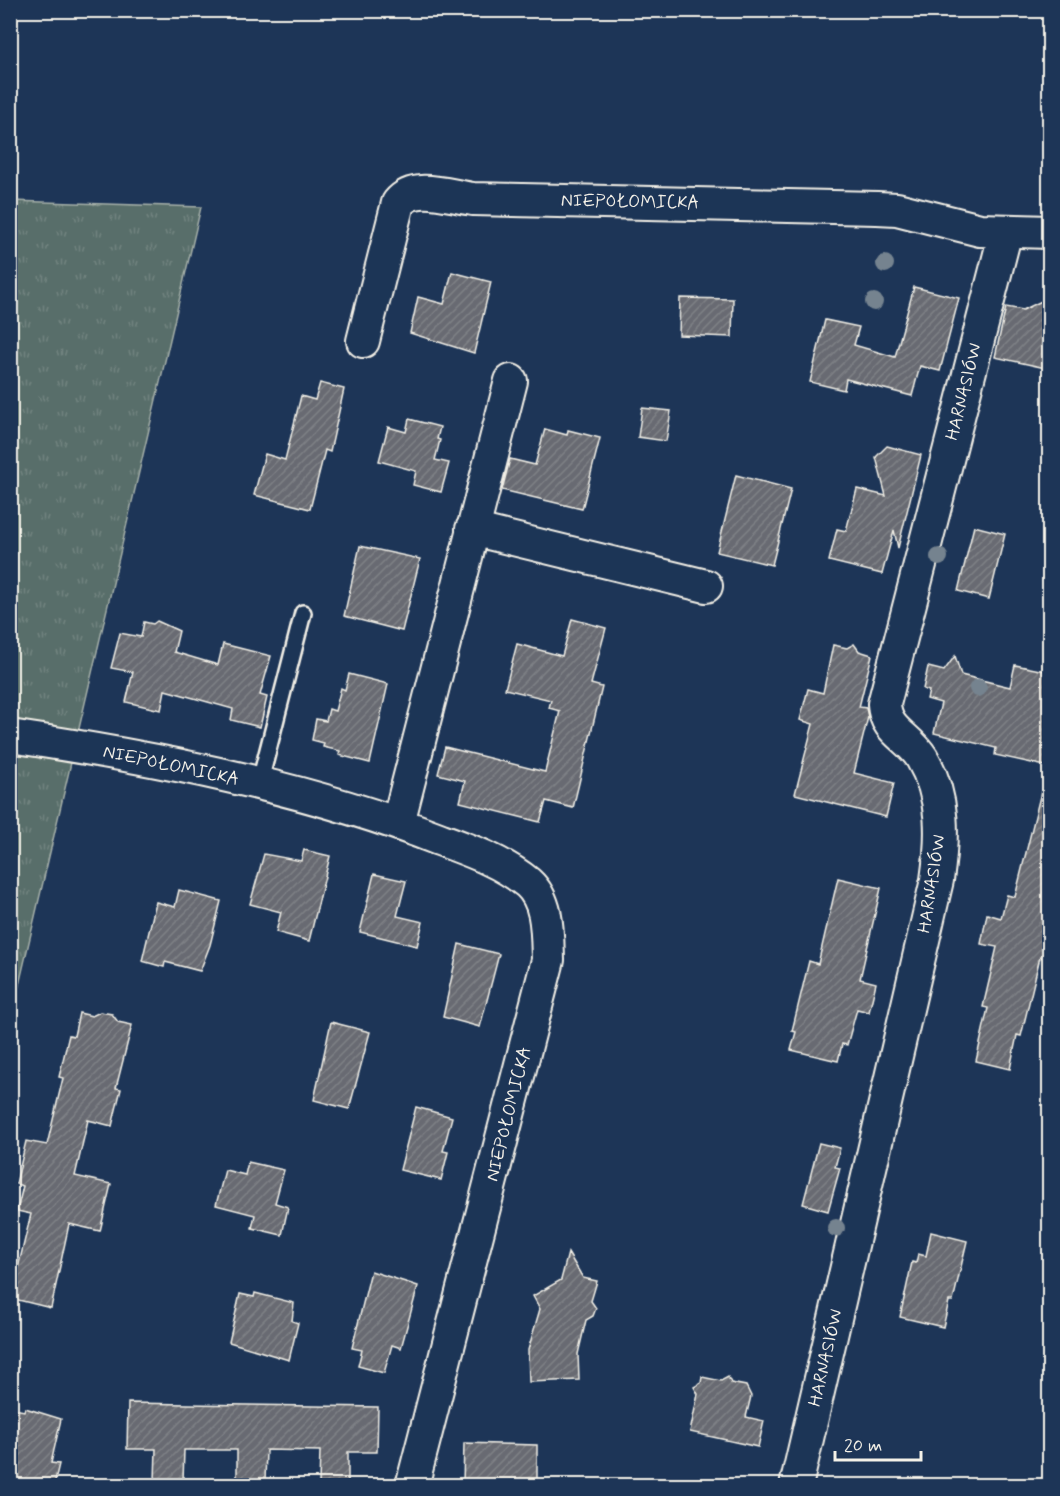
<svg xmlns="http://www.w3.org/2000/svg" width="1060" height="1496" viewBox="0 0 1060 1496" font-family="Mynerve,sans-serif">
	<defs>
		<pattern id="grass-tufts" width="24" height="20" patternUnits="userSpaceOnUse" patternTransform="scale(1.5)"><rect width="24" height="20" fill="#586e6a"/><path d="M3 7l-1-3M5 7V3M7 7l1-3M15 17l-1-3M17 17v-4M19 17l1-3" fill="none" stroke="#71837f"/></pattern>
		<pattern id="building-hatch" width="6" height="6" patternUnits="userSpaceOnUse" patternTransform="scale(1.5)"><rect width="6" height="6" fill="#686b72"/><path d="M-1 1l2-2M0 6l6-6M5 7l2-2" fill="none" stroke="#7e8186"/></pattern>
	</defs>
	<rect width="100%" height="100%" fill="#1d3557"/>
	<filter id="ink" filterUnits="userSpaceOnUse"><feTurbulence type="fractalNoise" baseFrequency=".0167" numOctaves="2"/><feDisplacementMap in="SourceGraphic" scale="12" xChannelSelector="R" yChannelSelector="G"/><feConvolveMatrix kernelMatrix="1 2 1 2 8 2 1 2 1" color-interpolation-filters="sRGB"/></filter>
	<g filter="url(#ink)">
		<polygon fill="url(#grass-tufts)" stroke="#a6b0a9" stroke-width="1.5" points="11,201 201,207 11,1019"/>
		<g fill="url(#building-hatch)" stroke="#f4f1e8" stroke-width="1.5">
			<polygon points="452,272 491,282 474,353 410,333 418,297 444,304"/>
			<polygon points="914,287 959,298 940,371 920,366 912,396 846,379 844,390 810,382 825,320 859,327 854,345 895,357"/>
			<polygon points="1050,297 1050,369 995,357 1006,307 1023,310"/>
			<polygon points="680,298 733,299 732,337 679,335"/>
			<polygon points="320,383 344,389 330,452 325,450 310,509 254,495 265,454 285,460 301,396 315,400"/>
			<polygon points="642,408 671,411 666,441 638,437"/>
			<polygon points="409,419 440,427 437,439 440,440 435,460 449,463 441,492 413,485 416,471 379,461 388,427 406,432"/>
			<polygon points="545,429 567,435 568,430 600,438 582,509 502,490 510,459 535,465"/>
			<polygon points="887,446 921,455 898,548 894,530 882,574 829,561 837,529 846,531 857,489 886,496 876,457"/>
			<polygon points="736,475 791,489 772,565 717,552"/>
			<polygon points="974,526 1005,534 989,599 958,591"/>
			<polygon points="360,546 420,559 402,631 344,616"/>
			<polygon points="572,619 606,628 591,684 602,687 573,808 546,801 540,822 460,802 465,781 438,774 445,747 545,772 560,711 549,708 551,700 505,689 517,644 562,656"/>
			<polygon points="157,621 179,631 174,652 218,665 223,644 271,656 260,695 267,697 260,727 231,720 233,709 165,690 161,710 126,702 133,672 111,668 120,633 141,637 144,622 153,624"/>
			<polygon points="854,644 859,651 872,655 859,707 866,708 868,717 854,773 894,783 886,817 795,794 813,724 800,720 808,689 823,693 833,645 847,648"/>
			<polygon points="955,656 961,675 1010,687 1015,665 1050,672 1050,767 995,755 996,748 934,733 941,703 927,699 929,691 923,689 928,667 944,671"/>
			<polygon points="349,674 388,684 370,763 339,755 340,751 323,747 324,743 312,740 316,719 326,721 329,709 335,711 341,688 345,690"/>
			<polygon points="1041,792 1050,793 1050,932 1043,958 1040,957 1021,1036 1017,1035 1010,1069 976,1061 988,1008 983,1007 997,947 981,944 987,914 1001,918 1007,895 1015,897"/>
			<polygon points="304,850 330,856 309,941 276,932 281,912 250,904 264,854 301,861"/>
			<polygon points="374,874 406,881 397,916 423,922 417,946 360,932"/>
			<polygon points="838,878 881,888 860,979 876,983 869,1012 857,1009 847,1045 842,1044 838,1061 791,1050 796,1032 792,1031 809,961 818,964"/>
			<polygon points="179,890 221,901 210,945 200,971 165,962 164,967 142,961 156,902 175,907"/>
			<polygon points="459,944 499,954 480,1027 443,1017"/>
			<polygon points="100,1012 112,1014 118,1022 132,1025 116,1088 121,1089 112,1126 88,1120 75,1176 111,1184 100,1231 69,1224 51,1308 10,1298 10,1271 17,1272 31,1214 17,1211 23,1186 16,1184 26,1141 47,1145 63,1078 59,1077 69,1035 74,1036 79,1013 92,1016"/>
			<polygon points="331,1022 370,1032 349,1109 314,1100"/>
			<polygon points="416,1107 452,1117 443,1151 448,1152 441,1180 400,1170"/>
			<polygon points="819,1143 840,1148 835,1167 840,1168 828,1211 803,1204"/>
			<polygon points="248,1162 284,1170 275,1203 288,1207 282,1235 252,1228 255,1215 216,1205 225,1170 245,1175"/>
			<polygon points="931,1232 967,1241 953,1301 949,1301 943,1327 900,1317 912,1262 916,1263 918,1254 926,1256"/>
			<polygon points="568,1253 583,1278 597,1281 591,1301 596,1308 593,1316 586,1320 578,1354 579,1380 529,1382 528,1350 540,1309 533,1296 561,1280"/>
			<polygon points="371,1271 418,1286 401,1348 392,1345 384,1373 358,1366 362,1350 352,1348"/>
			<polygon points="255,1293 294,1303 292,1321 298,1323 289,1360 229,1342 240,1294 254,1297"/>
			<polygon points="702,1377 721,1381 728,1377 731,1383 746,1386 751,1396 746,1417 764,1421 758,1447 690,1432 698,1394 694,1387 701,1383"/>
			<polygon points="128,1403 378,1407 377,1452 348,1452 348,1484 319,1483 320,1451 266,1450 265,1482 237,1482 237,1450 184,1450 183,1481 155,1481 156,1449 127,1449"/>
			<polygon points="10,1408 24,1411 25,1408 61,1419 51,1463 59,1464 54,1485 16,1485 18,1476 10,1475"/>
			<polygon points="464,1443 537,1445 537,1485 463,1485"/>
		</g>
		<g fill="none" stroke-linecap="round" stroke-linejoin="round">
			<defs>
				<polyline id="service" points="259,785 303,613"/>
				<g id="minor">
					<path d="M363,341l35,-138c17,-21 51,-7 75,-4l404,9 20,1 83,21 70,2"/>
					<polyline points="472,529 706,586"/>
					<path d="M10,736c141,21 296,51 429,103 30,11 64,23 89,44 21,19 19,51 20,77l-136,526"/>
					<polyline points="398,823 511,381"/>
					<path d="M796,1486l141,-606c6,-42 8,-83 -15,-122 -13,-22 -37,-26 -38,-54l122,-473"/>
				</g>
			</defs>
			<use href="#service" stroke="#f4f1e8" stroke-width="20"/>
			<use href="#minor" stroke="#f4f1e8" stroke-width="36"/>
			<use href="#service" stroke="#1d3557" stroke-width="15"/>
			<use href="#minor" stroke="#1d3557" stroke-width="32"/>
		</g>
		<g fill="#75838f">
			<circle cx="885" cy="264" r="9"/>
			<circle cx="874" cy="302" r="9"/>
			<circle cx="939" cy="557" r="9"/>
			<circle cx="978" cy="688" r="9"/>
			<circle cx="836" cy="1228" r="9"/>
		</g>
	</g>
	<g text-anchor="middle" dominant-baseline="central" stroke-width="4.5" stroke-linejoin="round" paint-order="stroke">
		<g font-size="18" fill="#f4f1e8" stroke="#1d3557">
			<text transform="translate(630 202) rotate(1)">NIEPOŁOMICKA</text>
			<text transform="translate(964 392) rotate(-76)">HARNASIÓW</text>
			<text transform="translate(171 766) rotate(12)">NIEPOŁOMICKA</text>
			<text transform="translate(932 884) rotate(-81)">HARNASIÓW</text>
			<text transform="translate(509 1114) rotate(-76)">NIEPOŁOMICKA</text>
			<text transform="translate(826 1358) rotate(-77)">HARNASIÓW</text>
		</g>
	</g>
	<rect width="1060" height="1496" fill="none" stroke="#1d3557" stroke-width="36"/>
	<rect x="18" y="18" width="1024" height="1460" fill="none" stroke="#f4f1e8" stroke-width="2" filter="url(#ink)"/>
	<path d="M835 1451v9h86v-9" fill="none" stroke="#f4f1e8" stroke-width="3"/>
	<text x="844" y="1451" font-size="18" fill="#f4f1e8" stroke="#1d3557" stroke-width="4.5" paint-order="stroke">20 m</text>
</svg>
